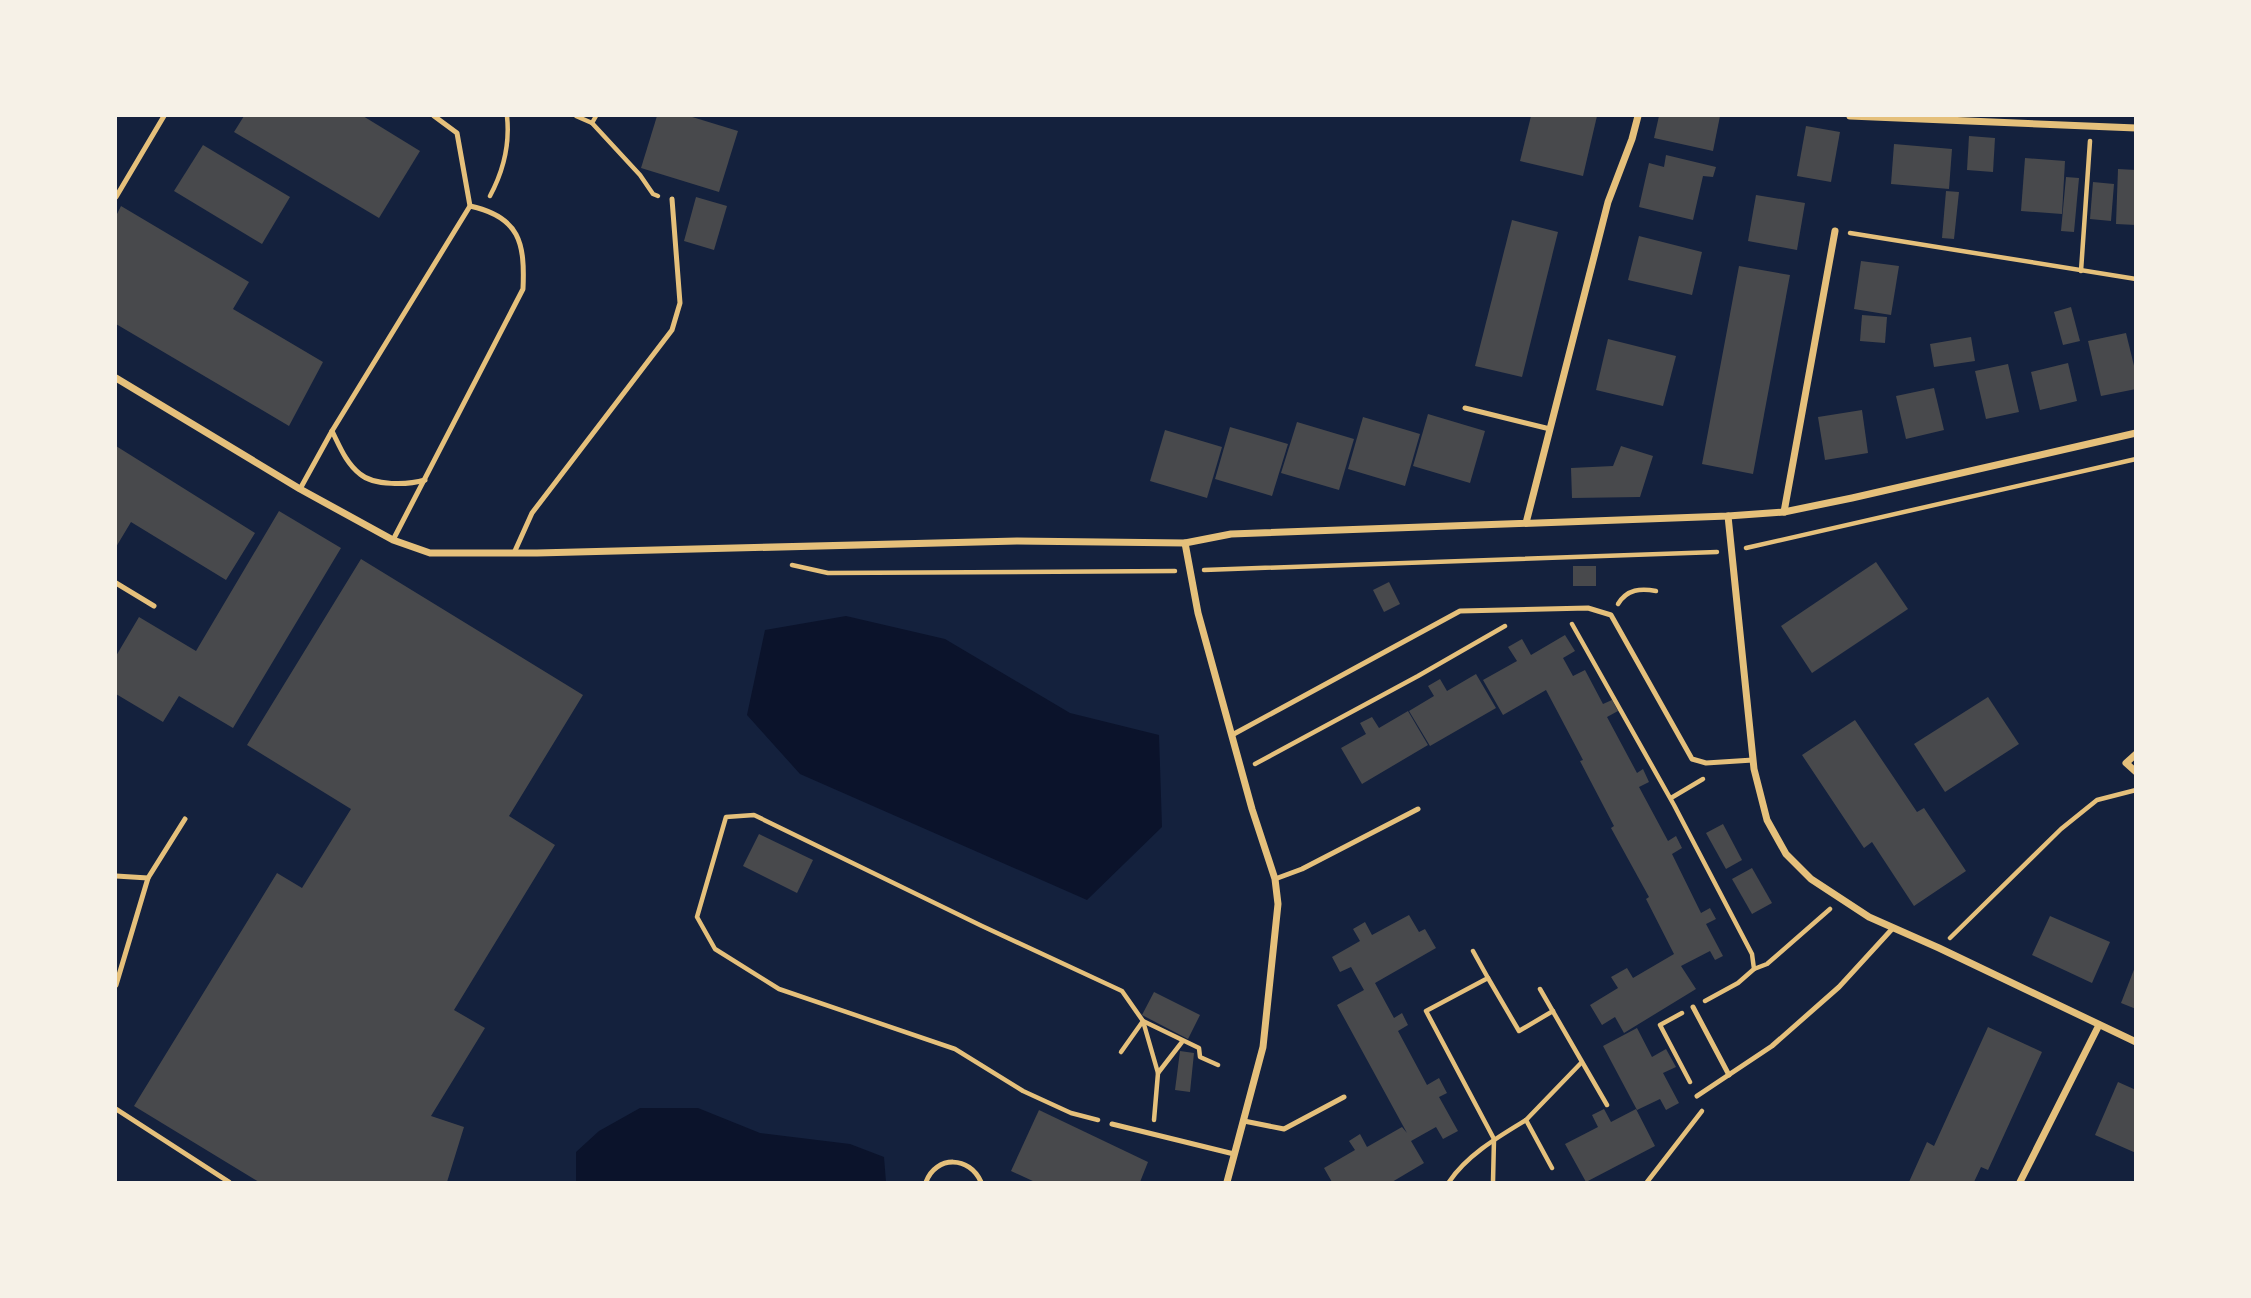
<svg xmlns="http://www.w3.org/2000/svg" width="2251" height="1298" viewBox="0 0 2251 1298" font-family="'Varela Round',sans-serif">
	<rect width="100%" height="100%" fill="#14213d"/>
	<g fill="#0b132b">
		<polygon points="846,616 945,639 1070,713 1159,735 1162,827 1087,900 800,774 747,715 765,630"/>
		<polygon points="640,1108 698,1108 760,1133 850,1144 884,1157 886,1182 576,1182 576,1152 599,1131"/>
	</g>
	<g fill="#48494c">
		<polygon points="244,116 363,116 420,151 379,218 234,132"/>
		<polygon points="657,116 689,116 738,131 719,192 641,168"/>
		<polygon points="1531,116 1597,116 1583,176 1520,161"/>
		<polygon points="1659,116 1720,116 1713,151 1654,138"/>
		<polygon points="1806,126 1840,132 1831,182 1797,176"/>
		<polygon points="1969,136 1995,138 1993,172 1967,170"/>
		<polygon points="1894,144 1952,149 1949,189 1891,184"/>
		<polygon points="203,145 290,197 262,244 174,191"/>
		<polygon points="1666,155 1716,167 1713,177 1703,176 1693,220 1639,207 1649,163 1664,167"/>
		<polygon points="2025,158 2065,161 2062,214 2021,211"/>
		<polygon points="2118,169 2136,170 2136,225 2116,224"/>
		<polygon points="2066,177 2079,178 2074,232 2061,231"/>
		<polygon points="2093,182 2114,184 2111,221 2090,219"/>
		<polygon points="1946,191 1959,192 1954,239 1942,238"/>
		<polygon points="1756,195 1805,203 1797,250 1748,241"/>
		<polygon points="696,197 727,206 714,250 684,241"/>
		<polygon points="121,206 249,282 233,309 323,362 289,426 116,324 116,216"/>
		<polygon points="1512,220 1558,232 1522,377 1475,366"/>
		<polygon points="1639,236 1702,252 1692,295 1628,280"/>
		<polygon points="1861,261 1899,266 1891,315 1854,309"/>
		<polygon points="1739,266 1790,275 1753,474 1702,464"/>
		<polygon points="2071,307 2080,341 2063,345 2054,312"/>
		<polygon points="1862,315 1887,317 1885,343 1860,341"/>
		<polygon points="2126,333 2136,374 2136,389 2101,396 2088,341"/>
		<polygon points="1971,337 1975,361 1934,367 1930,344"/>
		<polygon points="1608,339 1676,356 1663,406 1596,390"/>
		<polygon points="2068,363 2077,401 2040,410 2031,372"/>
		<polygon points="2008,364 2019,412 1986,419 1975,371"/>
		<polygon points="1934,388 1944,430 1906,439 1896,396"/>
		<polygon points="1862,410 1868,453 1825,460 1818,417"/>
		<polygon points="1428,414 1485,431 1470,483 1413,466"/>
		<polygon points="1363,417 1420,434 1405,486 1348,469"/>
		<polygon points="1297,422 1354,439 1339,490 1281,473"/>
		<polygon points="1230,427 1288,444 1272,496 1215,479"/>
		<polygon points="1165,430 1222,447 1207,498 1150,481"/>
		<polygon points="116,446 255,533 226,580 131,522 116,547"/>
		<polygon points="1621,446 1653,456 1640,497 1572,498 1571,468 1613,466"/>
		<polygon points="279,511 341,548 233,728 179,696 163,722 116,694 116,656 139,617 196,651"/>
		<polygon points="361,559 583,695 509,816 555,845 454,1010 485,1028 431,1116 464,1127 447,1182 259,1182 134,1106 277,873 302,888 351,809 247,745"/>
		<polygon points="1876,562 1908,609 1812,673 1781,626"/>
		<rect x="1573" y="566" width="23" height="20"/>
		<polygon points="1389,582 1400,604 1384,612 1373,590"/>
		<polygon points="1565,635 1575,651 1563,658 1573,676 1585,670 1603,704 1612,700 1618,711 1607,717 1637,773 1643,769 1649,782 1639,787 1668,841 1676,836 1682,848 1672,854 1701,913 1710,908 1716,919 1706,924 1723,956 1715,960 1710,951 1681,966 1696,989 1624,1033 1615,1017 1602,1025 1590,1005 1618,988 1611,977 1627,968 1633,978 1674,954 1646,899 1649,897 1611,828 1614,826 1580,761 1583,760 1546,690 1503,715 1483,680 1517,661 1508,647 1522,639 1531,655"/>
		<polygon points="1476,674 1496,708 1430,746 1409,711 1434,696 1428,686 1440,679 1447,691"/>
		<polygon points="1988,697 2019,744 1945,792 1914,744"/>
		<polygon points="1408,711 1428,745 1362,784 1341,748 1366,734 1360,723 1372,717 1379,728"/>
		<polygon points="1855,720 1917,812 1924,808 1966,871 1914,906 1872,842 1864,848 1802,755"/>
		<polygon points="1723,824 1742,860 1726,869 1706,833"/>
		<polygon points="759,834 813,860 797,893 743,866"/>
		<polygon points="1752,868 1772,903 1752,914 1732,879"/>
		<polygon points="1409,915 1419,932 1425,929 1436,948 1375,983 1394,1018 1402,1013 1408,1025 1398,1031 1427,1085 1439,1078 1447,1093 1439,1097 1458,1131 1443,1139 1436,1127 1411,1141 1424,1163 1392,1182 1332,1182 1324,1168 1355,1150 1349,1141 1360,1134 1367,1147 1402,1127 1407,1133 1337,1005 1364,990 1351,967 1340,972 1332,957 1360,941 1353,929 1365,922 1372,935"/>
		<polygon points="2050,916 2110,942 2092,983 2032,955"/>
		<polygon points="2135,967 2136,967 2136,1009 2121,1003"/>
		<polygon points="1154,992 1200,1015 1188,1039 1142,1015"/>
		<polygon points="1988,1027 2042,1052 1988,1170 1981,1167 1974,1182 1909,1182 1927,1142 1934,1146"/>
		<polygon points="1637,1028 1652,1057 1666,1049 1676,1067 1663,1073 1679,1103 1666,1110 1660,1099 1637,1110 1603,1046"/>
		<polygon points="1180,1051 1194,1053 1190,1092 1175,1090"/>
		<polygon points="2118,1082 2136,1090 2136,1153 2095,1135"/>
		<polygon points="1604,1109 1611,1122 1636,1109 1655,1146 1586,1182 1565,1144 1598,1127 1592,1115"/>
		<polygon points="1039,1110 1148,1162 1140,1182 1035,1182 1011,1171"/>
	</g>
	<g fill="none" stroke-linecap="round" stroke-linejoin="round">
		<g stroke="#e5c07b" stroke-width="4.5">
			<polyline points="576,116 592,123"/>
			<polyline points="596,116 592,123 640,175 653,194 658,196"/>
			<path d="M490,196c14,-26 20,-52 17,-80"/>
			<polyline points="1850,233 2136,279"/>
			<polyline points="2081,271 2090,141"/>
			<polyline points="1746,548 2136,459"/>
			<polyline points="792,565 828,573 1175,571"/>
			<polyline points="1204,570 1717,552"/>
			<path d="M1618,604c9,-15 23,-16 38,-13"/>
			<polyline points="1572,624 1674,805 1752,954 1754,969 1738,983 1705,1001"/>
			<polyline points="1255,764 1418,676 1505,626"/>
			<polyline points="1671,798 1703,779"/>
			<polyline points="1950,938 2061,829 2097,800 2136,790"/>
			<polyline points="1473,951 1488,978 1426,1011 1494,1139 1493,1182"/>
			<polyline points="1754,969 1767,964 1830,909"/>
			<polyline points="1488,978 1519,1031 1553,1011"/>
			<polyline points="1540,989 1607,1105"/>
			<polyline points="1682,1013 1660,1025 1690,1082"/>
			<polyline points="1121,1052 1143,1021 1158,1073 1154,1120"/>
			<polyline points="1158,1073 1182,1042"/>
			<polyline points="1098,1120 1071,1113 1023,1091 955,1049 779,989 715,949 697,917 726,817 754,815 982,926 1122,991 1143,1021 1199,1048 1200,1057 1218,1065"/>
			<polyline points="1526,1120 1581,1063"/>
			<path d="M1449,1182c18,-27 49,-45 77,-62l26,48"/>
			<polyline points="1647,1182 1702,1111"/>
		</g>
		<g stroke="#e5c07b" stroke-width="5">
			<polyline points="116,197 164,116"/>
			<polyline points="1465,408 1550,429"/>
			<path d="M332,431c8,16 14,32 28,43 14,12 48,11 65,6"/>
			<polyline points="300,489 332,431 470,206 457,133 434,116"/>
			<path d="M393,540l130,-251c2,-46 -3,-72 -53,-83"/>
			<polyline points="514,553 532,513 672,330 680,303 672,199"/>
			<polyline points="116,583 154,606"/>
			<polyline points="1232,735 1460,611 1588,608 1611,615 1692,759 1706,763 1753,760"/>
			<polyline points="116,876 148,878 185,819"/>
			<polyline points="1275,879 1302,869 1418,809"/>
			<polyline points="116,985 148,878"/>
			<polyline points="1693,1007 1729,1075"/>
			<polyline points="1697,1096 1772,1046 1839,987 1893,928"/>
			<polyline points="116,1109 229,1182"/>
			<polyline points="1244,1121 1284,1129 1344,1097"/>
			<polyline points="1112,1124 1234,1154"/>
			<path d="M926,1182c10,-27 44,-26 55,0"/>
		</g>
		<g stroke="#e5c07b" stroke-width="7">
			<polyline points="1850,116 2136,128"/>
			<polyline points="116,378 300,489 393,540 430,553 537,553 1017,541 1185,543 1231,534 1728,516 1784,512 1852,498 2136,433"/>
			<polyline points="1784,512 1835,231"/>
			<polyline points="1728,516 1754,769 1767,820 1786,854 1811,879 1869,917 1939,948 2136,1042"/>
			<polyline points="1526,523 1608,202 1632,139 1638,116"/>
			<polyline points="1185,543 1198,613 1252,809 1275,879 1278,904 1263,1047 1227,1182"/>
			<polyline points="2136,754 2126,763 2136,772"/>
			<polyline points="2020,1182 2099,1025"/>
		</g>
	</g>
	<rect width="2251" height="1298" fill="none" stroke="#f6f1e7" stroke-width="234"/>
</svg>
